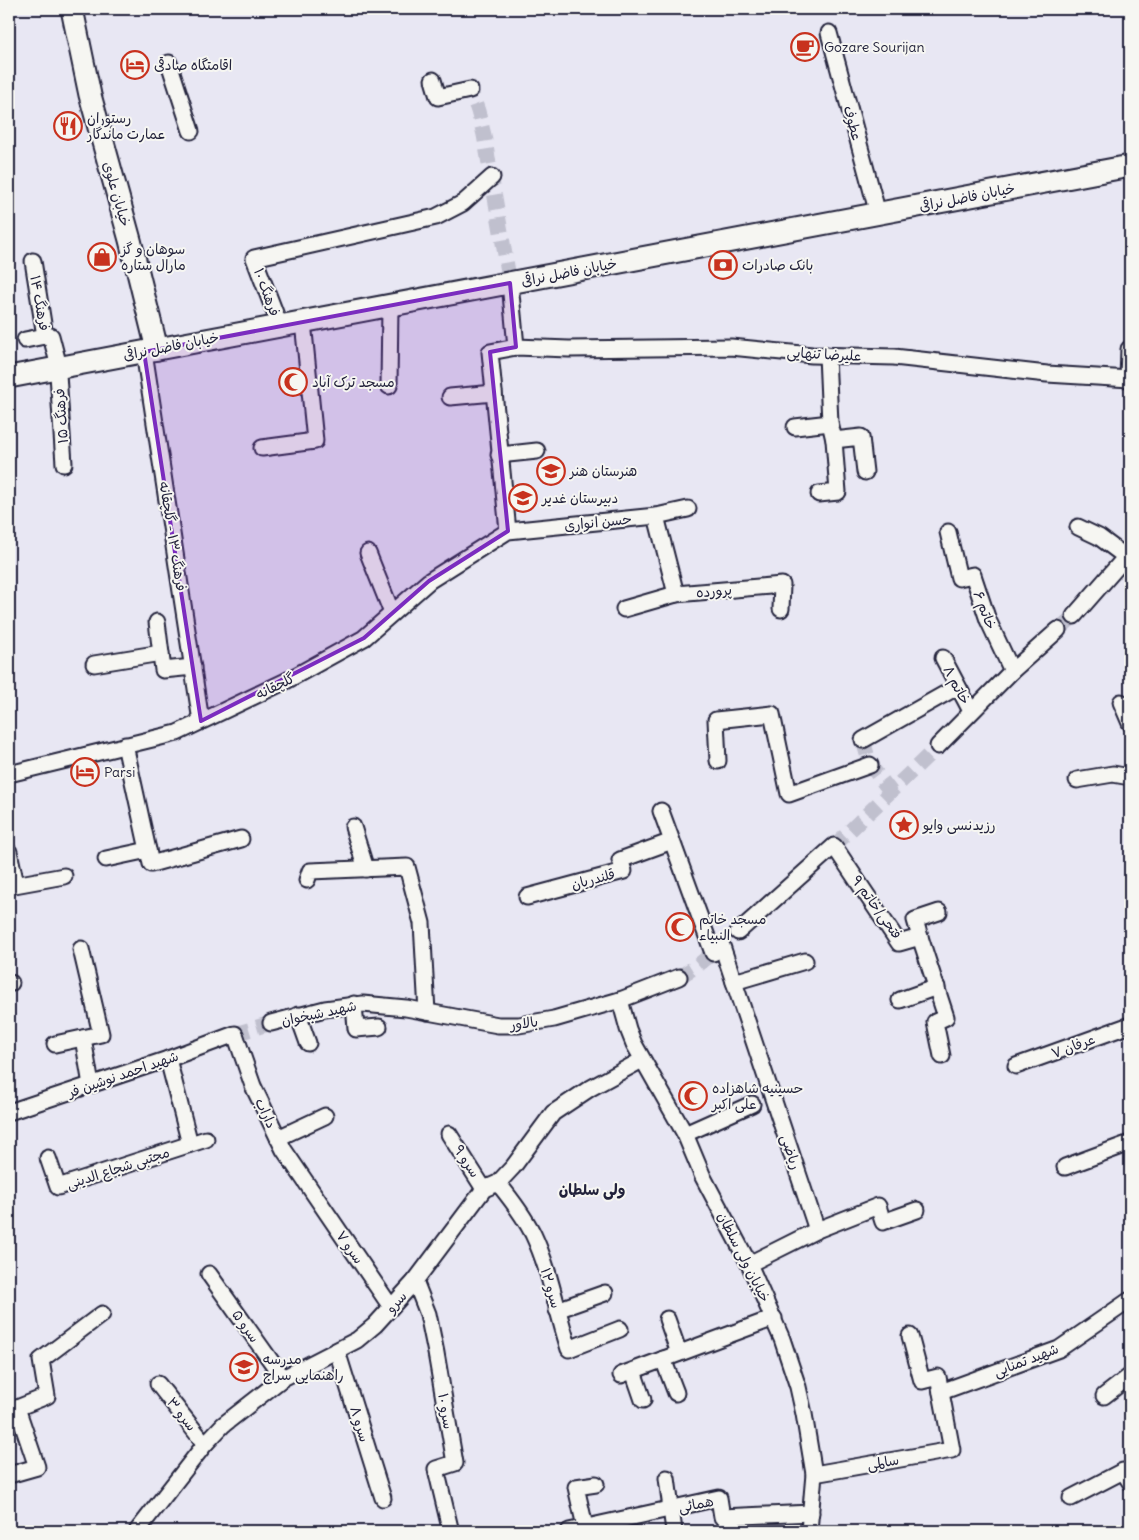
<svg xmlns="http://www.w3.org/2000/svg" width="1139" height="1540" viewBox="0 0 1139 1540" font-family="Delius,'Playpen Sans Arabic',sans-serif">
	<rect width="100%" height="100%" fill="#e8e7f3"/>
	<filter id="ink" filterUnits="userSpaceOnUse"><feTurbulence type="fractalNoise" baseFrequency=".02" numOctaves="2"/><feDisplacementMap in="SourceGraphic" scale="10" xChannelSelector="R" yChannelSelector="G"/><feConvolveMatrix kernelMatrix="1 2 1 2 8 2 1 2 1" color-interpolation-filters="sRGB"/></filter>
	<g filter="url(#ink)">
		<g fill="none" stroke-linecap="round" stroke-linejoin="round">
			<g stroke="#c0c0ce" stroke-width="15" stroke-dasharray="15 8" stroke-linecap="butt">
				<polyline points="468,83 478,111 484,135 510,283"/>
				<polyline points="1058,630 1074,616"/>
				<polyline points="863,740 870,765 891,792"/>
				<polyline points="834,846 938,746"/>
				<polyline points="679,977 697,966 738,932"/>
				<polyline points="235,1034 271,1023"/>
			</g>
			<defs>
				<g id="minor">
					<polyline points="829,33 878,214"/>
					<polyline points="169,63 191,131"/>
					<polyline points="433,80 438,97 470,90"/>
					<polyline points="33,261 45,336 51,336 57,359 64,464"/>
					<polyline points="510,283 516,347"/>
					<polyline points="280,326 254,258 436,217 463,203 492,177"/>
					<polyline points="25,340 45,336"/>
					<polyline points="144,352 201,721"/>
					<polyline points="827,355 830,423 834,440 861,437 865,472"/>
					<polyline points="1128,379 1129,349"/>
					<polyline points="389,386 390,305"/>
					<polyline points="450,397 494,393"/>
					<polyline points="795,427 830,423"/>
					<polyline points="262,448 315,441 303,322"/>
					<polyline points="499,455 537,451"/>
					<polyline points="819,494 838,492 834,440"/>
					<polyline points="656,516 676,594"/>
					<polyline points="1078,527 1099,537 1126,557"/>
					<polyline points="508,531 490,352 516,347 569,349 731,347 812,355 894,357 1047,374 1130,379"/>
					<polyline points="948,532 959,578 973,575 988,620 1012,671"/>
					<polyline points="368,553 392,613"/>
					<polyline points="624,609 676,594 782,585 781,609"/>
					<polyline points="1074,616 1130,552"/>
					<polyline points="157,622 163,670 193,667"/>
					<polyline points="943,658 971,711"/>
					<polyline points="94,664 161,653"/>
					<polyline points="1121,702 1130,723"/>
					<polyline points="863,740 957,687"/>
					<polyline points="125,745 148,850"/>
					<polyline points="938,746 1012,671 1058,630"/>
					<polyline points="718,761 716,720 772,714 789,794 870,765"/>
					<polyline points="9,774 177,733 286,681 364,638 429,581 508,531 656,516 688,509"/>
					<polyline points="1077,780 1113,774 1130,777"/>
					<polyline points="661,811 713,953"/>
					<polyline points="353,827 366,869"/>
					<polyline points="9,852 16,884"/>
					<polyline points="106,859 148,850 151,864 241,839"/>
					<polyline points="307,880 310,871 407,867 422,923 427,1012"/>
					<polyline points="9,886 64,876"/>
					<polyline points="527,897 624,871 620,860 672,841"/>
					<polyline points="738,932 834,846 899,943 920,937 915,920 939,912"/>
					<polyline points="920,937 946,1017 935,1022 942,1056"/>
					<polyline points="722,946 817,1230 749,1264"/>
					<polyline points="734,982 805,961"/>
					<polyline points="9,984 11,983"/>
					<polyline points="620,1000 628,1029 634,1044 685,1134 703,1177 749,1264 782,1339 798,1387 804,1414 814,1474 809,1531"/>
					<polyline points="900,1000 937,987"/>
					<polyline points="354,1004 356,1029 379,1027"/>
					<polyline points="298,1015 308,1043"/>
					<polyline points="271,1023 325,1009 363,1004 406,1008 498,1025 519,1025 554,1019 620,1000 679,977"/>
					<polyline points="83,1038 91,1085"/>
					<polyline points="55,1044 101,1034 81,949"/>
					<polyline points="168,1059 190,1144"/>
					<polyline points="1016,1066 1130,1025"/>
					<polyline points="9,1112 168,1059 235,1034 253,1086 284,1150 391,1307"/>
					<polyline points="449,1134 484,1189"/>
					<polyline points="685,1134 752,1104"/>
					<polyline points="278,1138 325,1116"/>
					<polyline points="48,1158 58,1187 206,1139"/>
					<polyline points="1065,1167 1130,1143"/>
					<path d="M498,1183c13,16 26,33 35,51 17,36 24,78 36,115l51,-20"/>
					<polyline points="817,1230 878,1206 883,1222 917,1210"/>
					<polyline points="209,1274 283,1378"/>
					<polyline points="415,1281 428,1314 436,1353 455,1463 436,1469 450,1528"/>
					<polyline points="557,1310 605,1293"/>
					<polyline points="667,1319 679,1353"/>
					<polyline points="337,1351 383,1498"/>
					<polyline points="663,1359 676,1393"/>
					<polyline points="633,1371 643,1400"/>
					<polyline points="621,1375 774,1318"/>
					<polyline points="158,1384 205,1444"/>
					<polyline points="941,1392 1059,1349 1130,1300"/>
					<polyline points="1104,1396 1130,1376"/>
					<polyline points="814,1474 952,1450 938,1377 922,1381 910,1336"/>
					<polyline points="9,1475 37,1467 17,1408 47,1396 41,1360 102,1314"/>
					<polyline points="667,1478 674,1531"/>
					<polyline points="1071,1498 1123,1471 1130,1482"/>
					<polyline points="137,1531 205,1444 223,1425 283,1378 357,1340 375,1325 415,1281 484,1189 498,1183 513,1167 553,1113 589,1089 642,1060"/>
					<polyline points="569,1531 719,1498 722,1517 811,1513"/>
					<polyline points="586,1531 576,1487 596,1484"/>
				</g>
				<g id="secondary">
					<polyline points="72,9 90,95 130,240 157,349"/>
					<polyline points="9,377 1130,166"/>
				</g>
			</defs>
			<use href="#minor" stroke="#22223b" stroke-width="19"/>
			<use href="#secondary" stroke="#22223b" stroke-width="25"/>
			<use href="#minor" stroke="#f6f6f2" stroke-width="15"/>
			<use href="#secondary" stroke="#f6f6f2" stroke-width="21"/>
		</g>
	</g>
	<path fill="#7b2cbf" fill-opacity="0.2" stroke="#7b2cbf" stroke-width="4" stroke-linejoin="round" d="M510,283l6,64 -26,5 18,179 -79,50 -65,57 -163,83 -57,-369z"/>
	<defs>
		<symbol id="cafe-ring" viewBox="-11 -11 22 22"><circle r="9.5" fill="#f6f6f2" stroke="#c8321e" stroke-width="1.5"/><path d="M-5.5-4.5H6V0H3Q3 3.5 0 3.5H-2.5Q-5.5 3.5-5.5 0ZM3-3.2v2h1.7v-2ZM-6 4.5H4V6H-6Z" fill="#c8321e"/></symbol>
		<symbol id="hotel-ring" viewBox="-11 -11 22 22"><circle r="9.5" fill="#f6f6f2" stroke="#c8321e" stroke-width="1.5"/><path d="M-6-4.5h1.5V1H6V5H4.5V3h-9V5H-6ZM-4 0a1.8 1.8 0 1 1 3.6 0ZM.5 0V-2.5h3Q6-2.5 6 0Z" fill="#c8321e"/></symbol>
		<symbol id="restaurant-ring" viewBox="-11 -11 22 22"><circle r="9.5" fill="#f6f6f2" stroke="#c8321e" stroke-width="1.5"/><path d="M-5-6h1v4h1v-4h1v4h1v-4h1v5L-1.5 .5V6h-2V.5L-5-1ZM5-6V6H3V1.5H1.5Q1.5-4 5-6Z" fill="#c8321e"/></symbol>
		<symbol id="shop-ring" viewBox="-11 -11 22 22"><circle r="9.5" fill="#f6f6f2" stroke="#c8321e" stroke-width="1.5"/><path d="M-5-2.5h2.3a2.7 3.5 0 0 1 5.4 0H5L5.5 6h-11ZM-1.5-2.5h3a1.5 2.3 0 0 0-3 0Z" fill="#c8321e"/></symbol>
		<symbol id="bank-ring" viewBox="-11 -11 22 22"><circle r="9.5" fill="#f6f6f2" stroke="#c8321e" stroke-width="1.5"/><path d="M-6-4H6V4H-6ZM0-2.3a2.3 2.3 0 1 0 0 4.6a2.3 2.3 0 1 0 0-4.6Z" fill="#c8321e"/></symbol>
		<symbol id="mosque-ring" viewBox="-11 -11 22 22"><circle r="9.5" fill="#f6f6f2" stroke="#c8321e" stroke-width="1.5"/><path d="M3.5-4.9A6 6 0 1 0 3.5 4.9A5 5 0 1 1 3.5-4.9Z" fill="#c8321e"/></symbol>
		<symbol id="school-ring" viewBox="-11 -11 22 22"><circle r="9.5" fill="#f6f6f2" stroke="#c8321e" stroke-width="1.5"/><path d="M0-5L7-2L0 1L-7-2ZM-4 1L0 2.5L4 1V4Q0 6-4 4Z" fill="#c8321e"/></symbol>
		<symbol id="sight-ring" viewBox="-11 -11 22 22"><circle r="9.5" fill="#f6f6f2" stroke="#c8321e" stroke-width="1.5"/><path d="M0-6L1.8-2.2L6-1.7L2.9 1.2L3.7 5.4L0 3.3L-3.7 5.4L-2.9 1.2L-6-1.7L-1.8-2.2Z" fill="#c8321e"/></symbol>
	</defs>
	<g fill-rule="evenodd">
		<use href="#cafe-ring" x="789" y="31" width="32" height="32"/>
		<use href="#hotel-ring" x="119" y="49" width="32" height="32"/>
		<use href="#restaurant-ring" x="52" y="110" width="32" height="32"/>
		<use href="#shop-ring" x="86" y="241" width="32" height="32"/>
		<use href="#bank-ring" x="707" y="249" width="32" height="32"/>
		<use href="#mosque-ring" x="277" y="366" width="32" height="32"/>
		<use href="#school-ring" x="535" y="455" width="32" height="32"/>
		<use href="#school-ring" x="507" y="482" width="32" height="32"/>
		<use href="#hotel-ring" x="69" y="756" width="32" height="32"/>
		<use href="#sight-ring" x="888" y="809" width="32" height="32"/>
		<use href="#mosque-ring" x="664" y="911" width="32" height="32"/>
		<use href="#mosque-ring" x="677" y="1080" width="32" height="32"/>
		<use href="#school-ring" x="228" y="1351" width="32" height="32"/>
	</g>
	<g text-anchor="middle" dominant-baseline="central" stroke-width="4" stroke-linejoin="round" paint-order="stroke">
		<g font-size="14" fill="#22223b" stroke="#f6f6f2" text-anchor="start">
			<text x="824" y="47">Gozare Sourijan</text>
			<text x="154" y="65">اقامتگاه صادقی</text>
			<text x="87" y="118">رستوران<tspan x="87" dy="16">عمارت ماندگار</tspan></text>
			<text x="121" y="249">سوهان و گز<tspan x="121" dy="16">مارال ستاره</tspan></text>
			<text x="742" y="265">بانک صادرات</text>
			<text x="312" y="382">مسجد ترک آباد</text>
			<text x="570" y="471">هنرستان هنر</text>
			<text x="542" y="498">دبیرستان غدیر</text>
			<text x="104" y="772">Parsi</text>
			<text x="923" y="825">رزیدنسی وایو</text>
			<text x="699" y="919">مسجد خاتم<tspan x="699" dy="16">النبیاء</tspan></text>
			<text x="712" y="1088">حسینیه شاهزاده<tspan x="712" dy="16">علی اکبر</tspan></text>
			<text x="263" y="1359">مدرسه<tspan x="263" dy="16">راهنمایی سراج</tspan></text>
		</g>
		<g font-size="14" fill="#22223b" stroke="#f6f6f2">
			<text transform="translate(853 123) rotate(75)">عطوف</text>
			<text transform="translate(117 194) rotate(74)">خیابان علوی</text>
			<text transform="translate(967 197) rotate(-11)">خیابان فاضل نراقی</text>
			<text transform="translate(569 272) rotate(-11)">خیابان فاضل نراقی</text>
			<text transform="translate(267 292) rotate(70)">فرهنگ ۱۰</text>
			<text transform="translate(40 303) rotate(80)">فرهنگ ۱۴</text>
			<text transform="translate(171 346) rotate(-11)">خیابان فاضل نراقی</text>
			<text transform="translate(824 354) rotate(3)">علیرضا تنهایی</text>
			<text transform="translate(61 416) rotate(-94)">فرهنگ ۱۵</text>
			<text transform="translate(598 522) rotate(-6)">حسن انواری</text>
			<text transform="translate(173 536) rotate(81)">فرهنگ ۱۳ - گلچقانه</text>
			<text transform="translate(714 591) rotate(-5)">پرورده</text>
			<text transform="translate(985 610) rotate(69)">خاتم ۶</text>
			<text transform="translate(957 685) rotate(62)">خاتم ۸</text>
			<text transform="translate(275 686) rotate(-26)">گلچقانه</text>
			<text transform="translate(593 879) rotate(-15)">قلندریان</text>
			<text transform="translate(877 907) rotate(54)">فتحی/خاتم ۹</text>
			<text transform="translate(319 1013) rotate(-12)">شهید شبخوان</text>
			<text transform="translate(524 1023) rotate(-7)">بالاور</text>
			<text transform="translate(1073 1046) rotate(-20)">عرفان ۷</text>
			<text transform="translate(123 1074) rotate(-19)">شهید احمد نوشین فر</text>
			<text transform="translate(266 1113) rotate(65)">داراب</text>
			<text transform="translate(791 1152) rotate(72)">ریاضی</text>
			<text transform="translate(467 1161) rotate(57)">سرو ۹</text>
			<text transform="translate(118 1168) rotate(-18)">مجتبی شجاع الدینی</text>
			<text transform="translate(350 1247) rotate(55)">سرو ۷</text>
			<text transform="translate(744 1257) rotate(63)">خیابان ولی سلطان</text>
			<text transform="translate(551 1288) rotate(74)">سرو ۱۲</text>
			<text transform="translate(396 1302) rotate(-47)">سرو</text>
			<text transform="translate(246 1326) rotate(55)">سرو ۵</text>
			<text transform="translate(1026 1360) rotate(-21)">شهید تمنایی</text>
			<text transform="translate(446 1411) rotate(81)">سرو ۱۰</text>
			<text transform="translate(182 1414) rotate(52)">سرو ۳</text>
			<text transform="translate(360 1424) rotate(73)">سرو ۸</text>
			<text transform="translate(883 1462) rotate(-10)">سالمی</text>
			<text transform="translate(696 1504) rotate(-11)">همائی</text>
		</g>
		<g font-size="15" font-weight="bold" fill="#22223b" stroke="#f6f6f2">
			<text x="592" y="1189">ولی سلطان</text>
		</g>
	</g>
	<rect width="1139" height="1540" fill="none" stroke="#f6f6f2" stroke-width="30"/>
	<rect x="15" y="15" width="1109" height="1510" fill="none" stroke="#22223b" stroke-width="2" filter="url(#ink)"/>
</svg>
